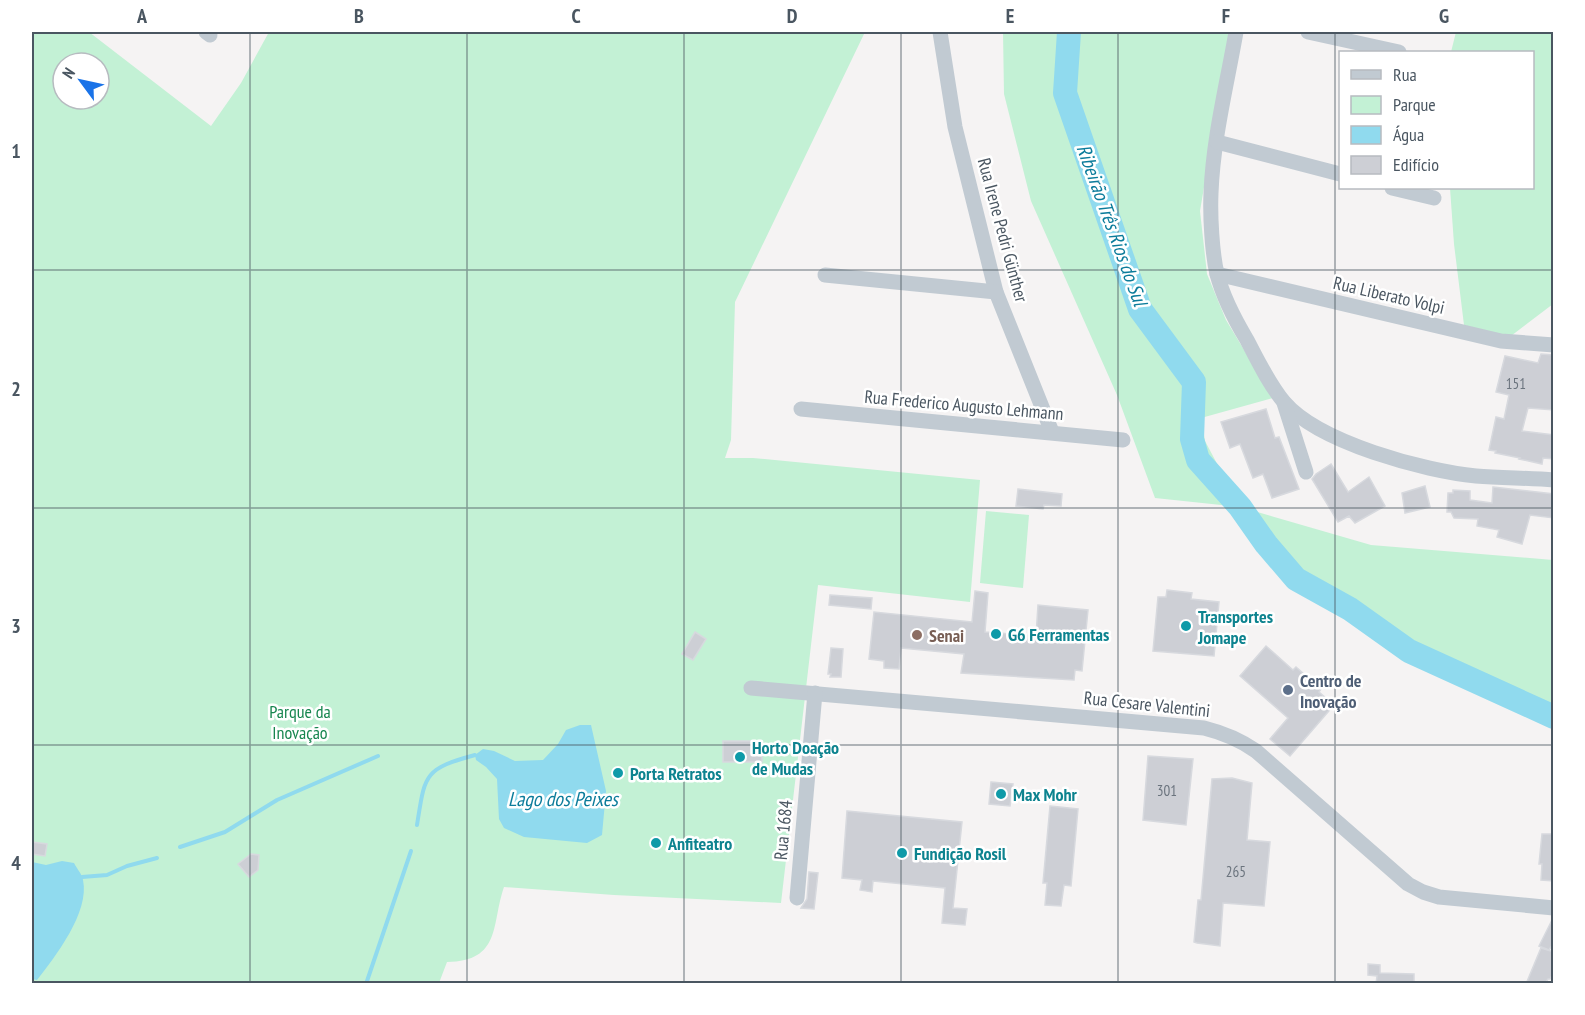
<svg xmlns="http://www.w3.org/2000/svg" width="1585" height="1015" viewBox="0 0 1585 1015" font-family="'PT Sans Narrow',sans-serif">
	<rect width="100%" height="100%" fill="#f5f3f3"/>
	<g fill="#c3f1d5" fill-rule="evenodd">
		<path d="M32,32h57l122,94 30,-43 28,-51h596l-130,270 -4,138 -6,18h28l227,22 -10,122 -152,-17 -37,318 -167,-8 -110,-8c-13,37 -2,74 -57,75l-8,21h-407zM63,63h36v36h-36z"/>
		<polygon points="1003,32 1230,32 1200,211 1207,274 1226,320 1273,398 1201,418 1205,441 1240,507 1371,545 1553,560 1553,717 1409,651 1350,609 1296,579 1266,544 1240,507 1155,498 1117,395 1031,201 1004,94"/>
		<polygon points="1456,32 1553,32 1553,304 1507,339 1464,325 1454,244 1450,188 1532,188 1532,52 1451,52"/>
		<polygon points="986,511 1029,515 1023,588 980,583"/>
	</g>
	<g fill="#90daee">
		<polygon points="580,725 591,725 606,791 602,835 587,843 524,837 504,828 499,819 497,779 486,767 476,760 475,755 483,749 494,751 515,761 543,760 558,744 566,730"/>
		<path d="M62,861l12,2c3,6 8,11 9,17 7,32 -28,77 -46,100l-5,-1v-117l14,3z"/>
	</g>
	<g fill="none" stroke-linecap="round" stroke-linejoin="round">
		<g stroke="#90daee" stroke-width="4">
			<path d="M417,825c8,-50 6,-56 58,-70"/>
			<polyline points="180,847 225,832 277,800 378,756"/>
			<polyline points="82,877 107,875 127,866 157,858"/>
			<polyline points="366,984 411,851"/>
		</g>
		<polyline stroke="#90daee" stroke-width="24" points="1069,32 1065,93 1140,309 1194,382 1192,439 1198,460 1240,507 1266,544 1296,579 1350,609 1409,651 1554,717"/>
	</g>
	<g fill="#cdcfd5" stroke="#d7d9de" stroke-width="1.5">
		<polygon points="1541,354 1554,355 1554,410 1528,408 1522,431 1554,435 1554,459 1543,458 1542,464 1519,459 1520,458 1495,453 1496,451 1489,450 1496,417 1504,419 1509,395 1496,392 1505,356 1538,363"/>
		<polygon points="1266,409 1275,438 1279,437 1299,489 1272,498 1263,474 1253,478 1240,444 1230,448 1221,422"/>
		<polygon points="1331,464 1348,492 1369,477 1385,506 1355,523 1349,516 1338,522 1312,479 1316,474"/>
		<polygon points="1425,486 1430,507 1405,513 1402,493"/>
		<polygon points="1493,487 1554,494 1554,518 1530,515 1522,544 1497,537 1499,530 1477,526 1478,519 1454,518 1451,512 1447,512 1448,493 1453,493 1453,490 1470,491 1470,500 1492,503"/>
		<polygon points="1018,489 1062,494 1061,506 1044,505 1043,509 1016,506"/>
		<polygon points="1167,590 1192,593 1191,599 1219,602 1214,656 1153,651 1158,597 1166,597"/>
		<polygon points="975,591 988,593 985,632 1036,636 1038,605 1088,610 1082,671 1075,670 1074,680 961,673 964,654 901,648 899,669 884,668 884,661 869,659 874,612 972,622"/>
		<polygon points="830,595 872,598 871,609 829,605"/>
		<polygon points="695,632 706,639 693,660 682,654"/>
		<polygon points="1266,646 1293,670 1296,667 1321,689 1319,692 1334,705 1290,756 1270,739 1288,718 1240,676"/>
		<polygon points="831,648 843,649 841,677 830,677 831,674 828,674"/>
		<polygon points="723,741 756,741 756,751 762,751 762,762 723,762"/>
		<polygon points="1148,756 1193,759 1186,825 1143,820"/>
		<polygon points="1232,778 1252,783 1247,840 1270,842 1264,906 1223,903 1220,946 1197,943 1194,942 1198,900 1201,900 1212,779"/>
		<polygon points="991,782 1013,784 1010,806 989,804"/>
		<polygon points="1050,806 1078,809 1071,886 1064,885 1061,906 1045,905 1047,883 1043,883"/>
		<polygon points="847,811 962,822 953,908 967,909 965,925 942,923 945,888 873,881 872,892 860,890 862,880 842,878"/>
		<polygon points="1542,834 1554,834 1554,881 1541,880 1542,864 1539,864"/>
		<polygon points="32,842 47,844 45,856 32,854"/>
		<polygon points="251,854 259,855 258,870 249,877 238,864"/>
		<polygon points="809,872 818,873 814,909 801,908 807,899"/>
		<polygon points="1553,918 1554,942 1549,950 1539,946"/>
		<polygon points="1541,948 1554,952 1554,971 1550,979 1548,979 1545,984 1526,984"/>
		<polygon points="1368,964 1380,965 1380,973 1414,974 1414,984 1376,984 1377,976 1368,975"/>
	</g>
	<g fill="none" stroke-linecap="round" stroke-linejoin="round">
		<g stroke="#c1cad2" stroke-width="15">
			<polyline points="206,32 210,35"/>
			<polyline points="940,32 955,127 996,292 1052,432"/>
			<path d="M1236,32c-9,52 -23,107 -25,161 -1,23 1,59 6,81 6,23 18,46 30,66 11,21 22,44 37,62 35,41 141,69 192,74 26,2 52,2 78,4"/>
			<polyline points="1308,32 1399,52"/>
			<polyline points="1217,142 1340,174"/>
			<polyline points="1392,188 1434,198"/>
			<polyline points="1217,274 1501,341 1554,345"/>
			<polyline points="825,275 996,292"/>
			<polyline points="1284,403 1306,472"/>
			<polyline points="801,409 1123,440"/>
			<path d="M751,688l453,40c20,5 35,11 52,23l152,133 15,8 16,5 115,11"/>
			<polyline points="797,898 815,693"/>
		</g>
	</g>
	<path fill="none" stroke="#4a5661" stroke-width="1.5" stroke-opacity="0.55" d="M250,32v952M467,32v952M684,32v952M901,32v952M1118,32v952M1335,32v952M32,270h1522M32,508h1522M32,745h1522"/>
	<g fill="#0f9aa8" stroke="#fff" stroke-width="2">
		<circle cx="1186" cy="626" r="6"/>
		<circle cx="996" cy="634" r="6"/>
		<circle cx="740" cy="757" r="6"/>
		<circle cx="618" cy="773" r="6"/>
		<circle cx="1001" cy="794" r="6"/>
		<circle cx="656" cy="843" r="6"/>
		<circle cx="902" cy="853" r="6"/>
	</g>
	<circle fill="#8d6e63" stroke="#fff" stroke-width="2" cx="917" cy="635" r="6"/>
	<circle fill="#5c6f8a" stroke="#fff" stroke-width="2" cx="1288" cy="690" r="6"/>
	<g text-anchor="middle" dominant-baseline="central" stroke-width="5" stroke-linejoin="round" paint-order="stroke">
		<g font-size="15" fill="#6b747e">
			<text x="1516" y="383">151</text>
			<text x="1167" y="790">301</text>
			<text x="1236" y="871">265</text>
		</g>
		<g font-size="18" fill="#4a5661" stroke="#fff">
			<text transform="translate(1003 230) rotate(75)">Rua Irene Pedri Günther</text>
			<text transform="translate(1389 295) rotate(13)">Rua Liberato Volpi</text>
			<text transform="translate(964 405) rotate(5)">Rua Frederico Augusto Lehmann</text>
			<text transform="translate(1147 704) rotate(6)">Rua Cesare Valentini</text>
			<text transform="translate(783 830) rotate(-85)">Rua 1684</text>
		</g>
		<g font-size="18" font-weight="bold" fill="#0d838f" stroke="#fff" text-anchor="start">
			<text x="1198" y="616">Transportes<tspan x="1198" dy="21">Jomape</tspan></text>
			<text x="1008" y="634">G6 Ferramentas</text>
			<text x="752" y="747">Horto Doação<tspan x="752" dy="21">de Mudas</tspan></text>
			<text x="630" y="773">Porta Retratos</text>
			<text x="1013" y="794">Max Mohr</text>
			<text x="668" y="843">Anfiteatro</text>
			<text x="914" y="853">Fundição Rosil</text>
		</g>
		<g font-size="18" font-weight="bold" fill="#785e54" stroke="#fff" text-anchor="start">
			<text x="929" y="635">Senai</text>
		</g>
		<g font-size="18" font-weight="bold" fill="#4e5e75" stroke="#fff" text-anchor="start">
			<text x="1300" y="680">Centro de<tspan x="1300" dy="21">Inovação</tspan></text>
		</g>
		<g font-size="18" fill="#17864f" stroke="#fff">
			<text x="300" y="711">Parque da<tspan x="300" dy="21">Inovação</tspan></text>
		</g>
		<g font-size="20" font-style="italic" fill="#0c7c9b" stroke="#fff">
			<text transform="translate(1112 225) rotate(70)">Ribeirão Três Rios do Sul</text>
			<text x="563" y="799">Lago dos Peixes</text>
		</g>
	</g>
	<rect width="1585" height="1015" fill="none" stroke="#ffffff" stroke-width="66"/>
	<rect x="1339" y="51" width="195" height="138" fill="#ffffff" stroke="#b7bbc0" stroke-width="1.5"/>
	<rect x="1351" y="70" width="30" height="9" fill="#c1cad2" stroke="#b7bbc0" stroke-width="1.5"/>
	<text x="1393" y="81" font-size="18" fill="#4a5661">Rua</text>
	<rect x="1351" y="96" width="30" height="18" fill="#c3f1d5" stroke="#b7bbc0" stroke-width="1.5"/>
	<text x="1393" y="111" font-size="18" fill="#4a5661">Parque</text>
	<rect x="1351" y="126" width="30" height="18" fill="#90daee" stroke="#b7bbc0" stroke-width="1.5"/>
	<text x="1393" y="141" font-size="18" fill="#4a5661">Água</text>
	<rect x="1351" y="156" width="30" height="18" fill="#cdcfd5" stroke="#b7bbc0" stroke-width="1.5"/>
	<text x="1393" y="171" font-size="18" fill="#4a5661">Edifício</text>
	<g transform="translate(81 81) rotate(303)"><circle r="28" fill="#ffffff" stroke="#b7bbc0" stroke-width="1.5"/>
	<path d="M0-4.5L10 22L0 15L-10 22Z" fill="#1a73e8"/>
	<text y="-9" font-size="16" font-weight="bold" text-anchor="middle" fill="#4a5661">N</text>
	</g>
	<rect x="33" y="33" width="1519" height="949" fill="none" stroke="#4a5661" stroke-width="2"/>
	<g font-size="20" text-anchor="middle" font-weight="bold" fill="#4a5661">
		<text x="142" y="23">A</text>
		<text x="359" y="23">B</text>
		<text x="576" y="23">C</text>
		<text x="792" y="23">D</text>
		<text x="1010" y="23">E</text>
		<text x="1226" y="23">F</text>
		<text x="1444" y="23">G</text>
		<text x="16" y="158">1</text>
		<text x="16" y="396">2</text>
		<text x="16" y="633">3</text>
		<text x="16" y="870">4</text>
	</g>
</svg>
